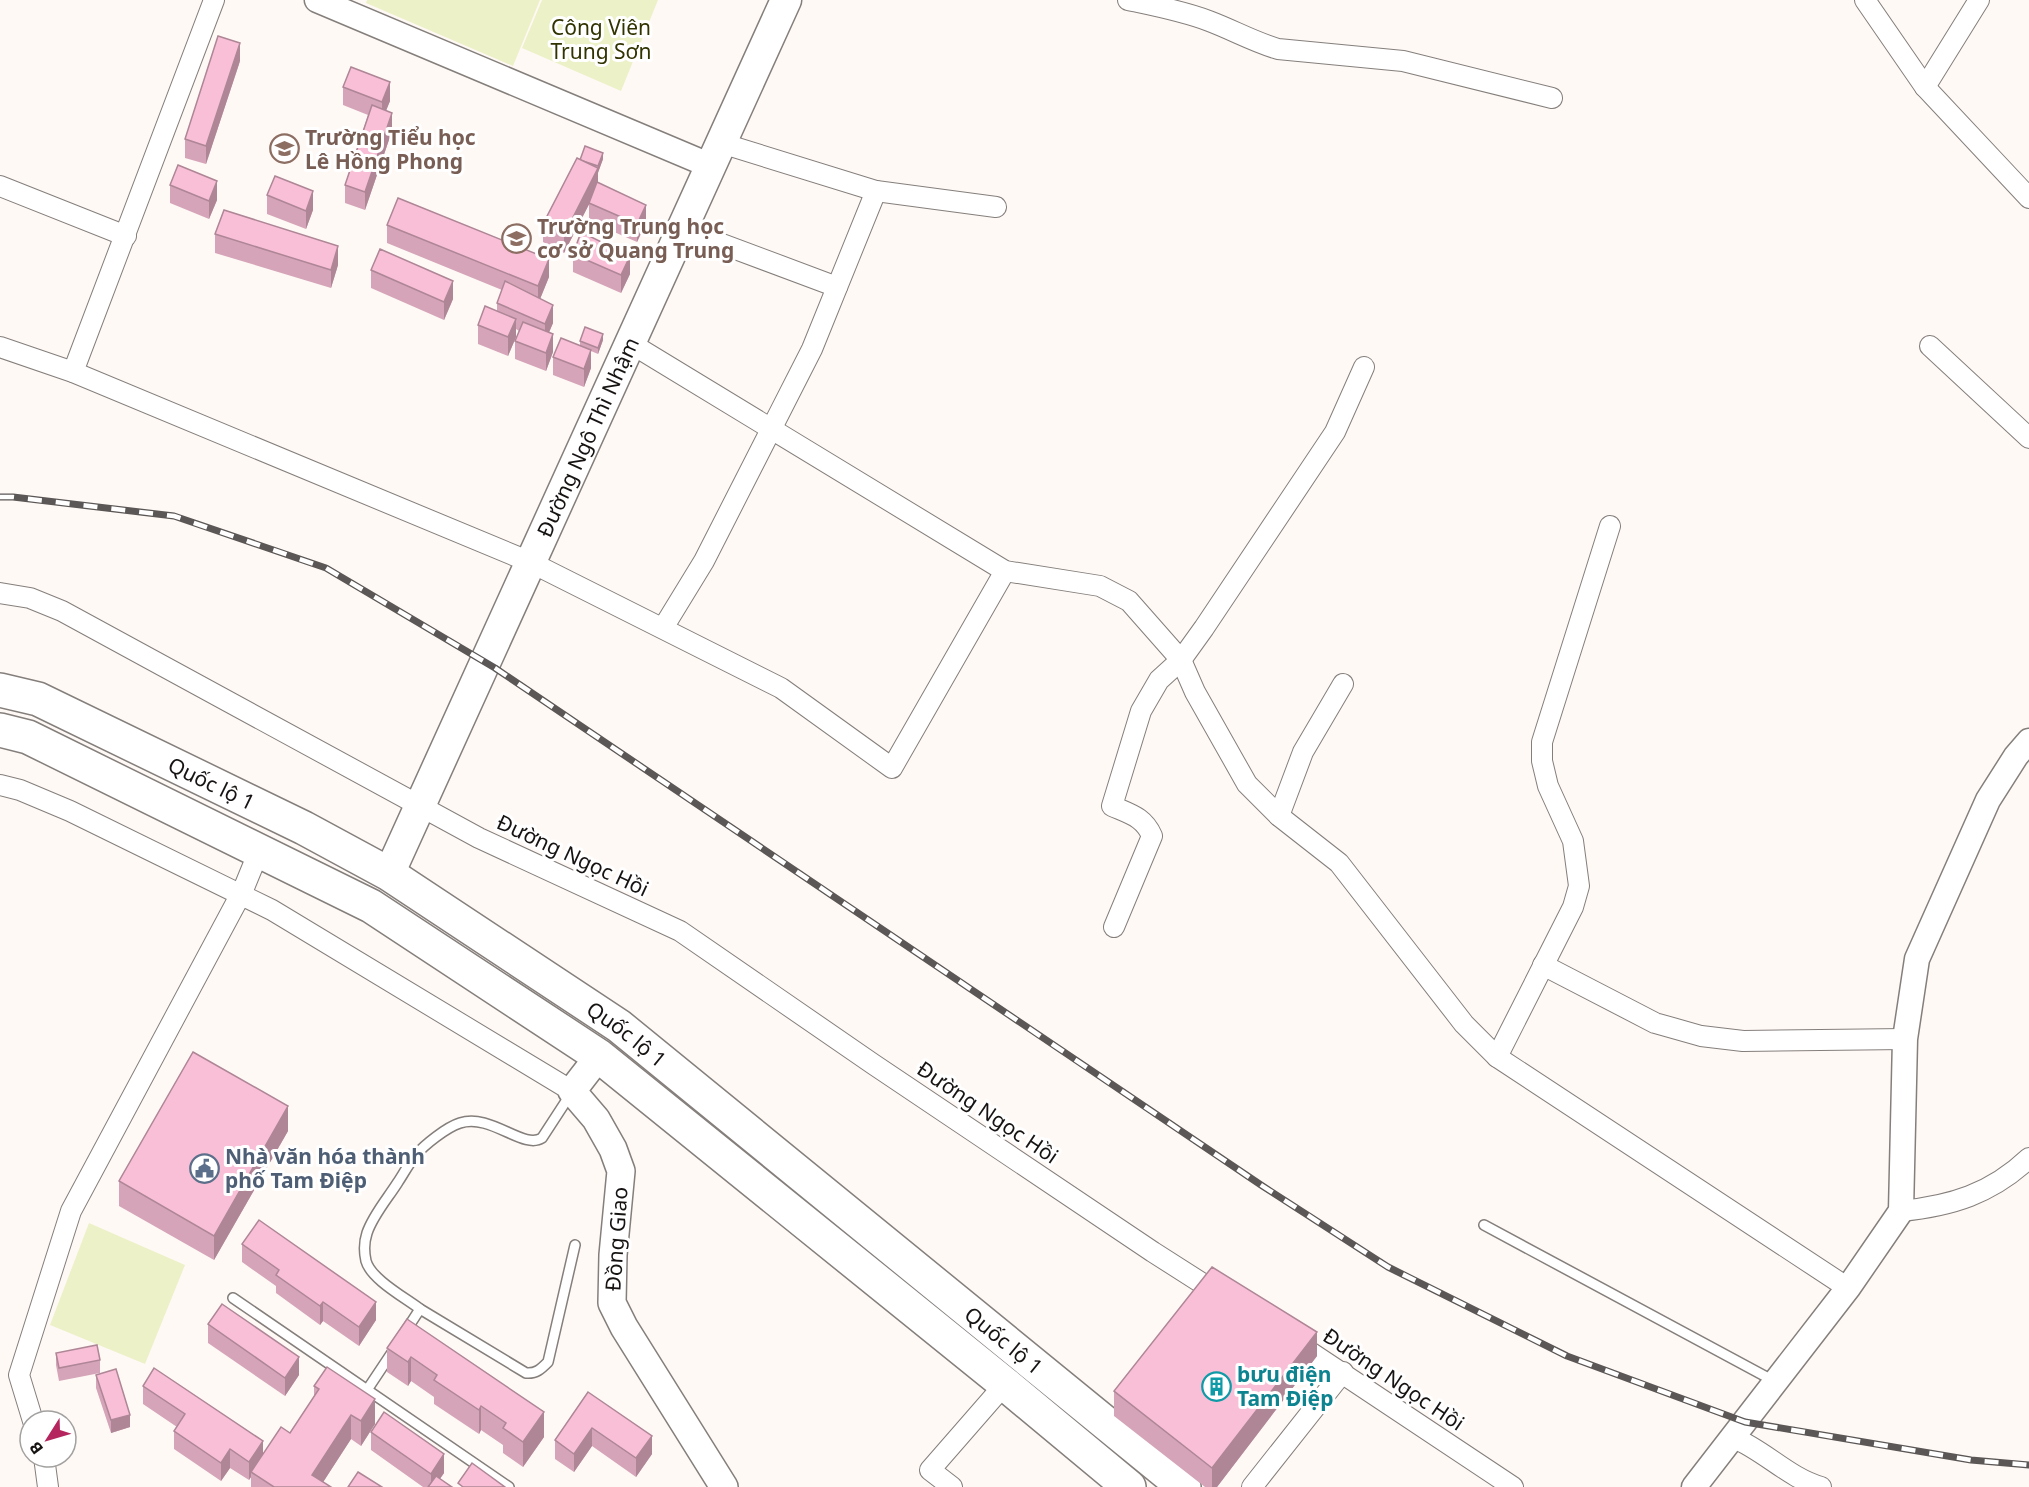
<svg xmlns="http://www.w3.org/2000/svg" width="2029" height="1487" viewBox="0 0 2029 1487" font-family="'Noto Sans',sans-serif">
	<rect width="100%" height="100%" fill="#fff9f6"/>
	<g fill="#ecf1c8">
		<polygon points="367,0 540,0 513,66 366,3"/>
		<polygon points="542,0 658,0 621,91 522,48"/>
		<polygon points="89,1223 185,1265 145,1364 50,1325"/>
	</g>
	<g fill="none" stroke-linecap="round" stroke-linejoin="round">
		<defs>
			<g id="service">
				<polyline points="1484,1225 1774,1381"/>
				<polyline points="233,1298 509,1487"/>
				<path d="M420,1309c-16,-12 -49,-30 -54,-48 -2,-9 -2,-19 1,-28 6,-18 21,-35 31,-51 6,-9 11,-19 18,-27 8,-10 31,-28 44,-32 31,-10 63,27 82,15l28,-43"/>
				<path d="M405,1332l15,-23 106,64c10,1 15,-4 22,-11l27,-117"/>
				<polyline points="367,1390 393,1351"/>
			</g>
			<g id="minor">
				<path d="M1128,0c28,6 55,11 81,21 24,9 45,21 69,28l125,12 149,37"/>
				<polyline points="1865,0 1925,87 2029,198"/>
				<polyline points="1925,87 1979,0"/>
				<polyline points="721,143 876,191 996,207"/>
				<polyline points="0,186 126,236"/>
				<polyline points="682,229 837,287"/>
				<polyline points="630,343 1005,571 1100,586 1129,601 1181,660 1195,692 1247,784 1279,816 1339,863 1464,1024 1497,1057 1848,1288"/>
				<polyline points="1930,346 2029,438"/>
				<polyline points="0,347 73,372 530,562 781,688 892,768 1005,571"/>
				<polyline points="73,372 214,0"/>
				<polyline points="0,593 30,598 62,611 479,838 680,931 873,1064 1153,1252 1222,1296"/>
				<polyline points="663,628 704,561 812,349 876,191"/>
				<polyline points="0,785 20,790 70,811 272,910 572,1091"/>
				<polyline points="1279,816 1303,752 1343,684"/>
				<path d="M1114,927l38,-91c-8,-19 -22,-22 -40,-30l29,-95 18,-31 22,-20 23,-32 131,-196 29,-65"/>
				<polyline points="1543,965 1655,1023 1701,1036 1743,1041 1905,1039"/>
				<polyline points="1497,1057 1573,907 1579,886 1573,841 1548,786 1542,761 1542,742 1610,526"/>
				<path d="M1901,1211c50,-5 90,-17 128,-53"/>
				<polyline points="1295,1342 1513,1487"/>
				<polyline points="33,1421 19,1375 71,1211 243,890 259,851"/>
				<path d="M1734,1438c31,13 55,40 87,49"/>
				<polyline points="44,1457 48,1487"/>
				<polyline points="952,1487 930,1470 1005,1384"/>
				<polyline points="1252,1487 1343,1372"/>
			</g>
			<g id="tertiary">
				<polyline points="317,0 711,166"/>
				<polyline points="1694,1487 1848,1288 1901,1211 1905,1039 1917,959 1988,800 2016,756 2029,741"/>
			</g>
			<polyline id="secondary" points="599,1056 572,1091 596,1119 613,1149 621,1171 613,1255 612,1303 624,1327 724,1487"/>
			<g id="primary">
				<path id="s1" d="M389,874l397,-874"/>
			</g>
			<g id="trunk">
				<path id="s2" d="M0,690l38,9 266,129 85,46 230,152 565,461"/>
				<polyline points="0,730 28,737 371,906 599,1056 1005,1384 1129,1487"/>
			</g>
		</defs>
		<use href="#service" stroke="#857f7c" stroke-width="12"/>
		<use href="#minor" stroke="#857f7c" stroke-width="22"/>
		<use href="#tertiary" stroke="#857f7c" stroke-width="27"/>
		<use href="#secondary" stroke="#857f7c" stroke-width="30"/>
		<use href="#primary" stroke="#857f7c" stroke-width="33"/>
		<use href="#trunk" stroke="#857f7c" stroke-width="36"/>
		<use href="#service" stroke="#fff" stroke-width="9"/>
		<use href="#minor" stroke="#fff" stroke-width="20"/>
		<use href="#tertiary" stroke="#fff" stroke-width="24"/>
		<use href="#secondary" stroke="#fff" stroke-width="27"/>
		<use href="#primary" stroke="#fff" stroke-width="30"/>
		<use href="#trunk" stroke="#fff" stroke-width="33"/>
		<defs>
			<polyline id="rail" points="0,497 13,497 174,516 326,568 495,668 1261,1185 1388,1267 1567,1356 1745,1422 1971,1460 2029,1465"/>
		</defs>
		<use href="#rail" stroke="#5b5756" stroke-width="7"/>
		<use href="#rail" stroke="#fff" stroke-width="4.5" stroke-dasharray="14" stroke-linecap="butt"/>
	</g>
	<g fill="#d5a4b8">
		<polygon points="240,61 206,164 185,158 185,139"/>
		<polygon points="343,87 390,101 386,110 392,131 365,210 345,203 345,185 368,115 343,105"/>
		<polygon points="580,159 603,159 598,172 598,182 646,223 637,242 589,221 589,204 564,253 543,242 543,224"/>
		<polygon points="170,185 217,200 209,219 170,203"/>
		<polygon points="267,195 313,210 306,229 267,214"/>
		<polygon points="387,225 549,277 540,299 553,323 549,332 553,352 546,371 515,359 515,341 519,331 516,329 516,337 508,356 478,344 478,325 497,311 497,303 502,290 387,243"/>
		<polygon points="215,234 338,265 331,288 215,253"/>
		<polygon points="573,254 630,274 621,293 573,272"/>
		<polygon points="371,270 453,299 444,320 371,288"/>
		<polygon points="603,340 598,354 591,351 591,368 584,387 553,375 553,357 580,346 580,341"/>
		<polygon points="288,1131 214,1260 119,1206 119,1181"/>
		<polygon points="242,1244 376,1320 359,1346 323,1321 320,1325 276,1293 276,1286 242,1262"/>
		<polygon points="407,1319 544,1437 523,1467 503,1453 503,1445 481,1430 479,1434 434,1404 434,1397 411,1381 408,1386 387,1372 387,1348"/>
		<polygon points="208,1324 299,1375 285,1396 208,1343"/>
		<polygon points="56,1353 100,1360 100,1373 59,1381 56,1365"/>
		<polygon points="1317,1356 1217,1487 1205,1487 1114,1416 1114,1391"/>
		<polygon points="96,1375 130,1427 111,1433 96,1388"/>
		<polygon points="143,1386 263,1454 290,1433 314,1397 314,1386 375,1424 361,1446 351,1439 323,1482 331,1487 251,1487 251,1477 249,1480 230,1468 221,1481 174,1449 174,1431 177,1427 143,1404"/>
		<polygon points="588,1392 652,1454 636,1477 592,1446 574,1472 555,1459 555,1440"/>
		<polygon points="371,1432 444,1473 440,1479 452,1487 423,1487 371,1450"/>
	</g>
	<g fill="#ae8696">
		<polygon points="240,43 240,61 206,164 206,146"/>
		<polygon points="390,82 390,101 382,121 382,102"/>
		<polygon points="392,113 392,131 365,210 365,192"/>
		<polygon points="603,153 603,159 598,173 598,166"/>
		<polygon points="598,168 598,187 564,253 564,235"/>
		<polygon points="217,181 217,200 209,219 209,201"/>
		<polygon points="313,191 313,210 306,229 306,211"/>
		<polygon points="646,205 646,223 637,242 637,224"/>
		<polygon points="338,246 338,265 331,288 331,270"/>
		<polygon points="630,256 630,274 621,293 621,275"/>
		<polygon points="549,259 549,277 538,304 538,286"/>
		<polygon points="453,281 453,299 444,320 444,302"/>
		<polygon points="553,305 553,323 545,342 545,324"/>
		<polygon points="516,319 516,337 508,356 508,337"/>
		<polygon points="553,334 553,352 546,371 546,353"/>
		<polygon points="603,334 603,340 598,354 598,348"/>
		<polygon points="591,350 591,368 584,387 584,369"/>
		<polygon points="288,1106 288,1131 214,1260 214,1236"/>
		<polygon points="323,1302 323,1321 320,1325 320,1306"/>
		<polygon points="376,1302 376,1320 359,1346 359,1327"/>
		<polygon points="1317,1332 1317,1356 1217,1487 1212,1487 1212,1468"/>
		<polygon points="299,1357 299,1375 285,1396 285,1378"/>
		<polygon points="411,1357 411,1381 408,1386 408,1362"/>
		<polygon points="375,1399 375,1424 361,1446 361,1421"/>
		<polygon points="481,1406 481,1430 479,1434 479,1410"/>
		<polygon points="544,1412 544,1437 523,1467 523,1442"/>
		<polygon points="130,1415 130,1427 111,1433 111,1420"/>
		<polygon points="351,1415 351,1439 320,1487 312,1475"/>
		<polygon points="592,1428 592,1446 574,1472 574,1454"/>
		<polygon points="652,1436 652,1454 636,1477 636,1458"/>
		<polygon points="263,1441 263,1460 251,1472 251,1477 249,1480 249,1462"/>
		<polygon points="230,1449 230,1468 221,1481 221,1463"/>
		<polygon points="444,1454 444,1473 434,1487 431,1487 431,1474"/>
	</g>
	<g fill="#f8bfd6" stroke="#ae8696" stroke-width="1.5">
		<polygon points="218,36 240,43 206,146 185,139"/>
		<polygon points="351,67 390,82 382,102 343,87"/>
		<polygon points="372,105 392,113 365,192 345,185"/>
		<polygon points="585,146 603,153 598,166 580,160"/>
		<polygon points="577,158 598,168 564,235 543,224"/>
		<polygon points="178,165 217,181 209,201 170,185"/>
		<polygon points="275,176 313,191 306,211 267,195"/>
		<polygon points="597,182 646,205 637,224 589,203"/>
		<polygon points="398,198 549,259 538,286 387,225"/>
		<polygon points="224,210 338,246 331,270 215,234"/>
		<polygon points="581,232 630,256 621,275 573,254"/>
		<polygon points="380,249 453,281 444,302 371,270"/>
		<polygon points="505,281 553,305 545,324 497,303"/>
		<polygon points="485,306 516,319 508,337 478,325"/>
		<polygon points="523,322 553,334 546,353 515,341"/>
		<polygon points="585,327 603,334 598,348 580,341"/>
		<polygon points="561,338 591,350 584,369 553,357"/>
		<polygon points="193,1052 288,1106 214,1236 119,1181"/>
		<polygon points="259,1220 376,1302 359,1327 323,1302 320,1306 276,1275 279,1270 242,1244"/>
		<polygon points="1212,1267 1317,1332 1212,1468 1114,1391"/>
		<polygon points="222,1304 299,1357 285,1378 208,1324"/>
		<polygon points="407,1319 544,1412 523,1442 503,1428 506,1423 481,1406 479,1410 434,1380 437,1375 411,1357 408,1362 387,1348"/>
		<polygon points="97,1345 100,1360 59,1368 56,1353"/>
		<polygon points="327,1367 375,1399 361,1421 351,1415 312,1475 331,1487 274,1487 251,1472 281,1427 290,1433 319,1389 314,1386"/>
		<polygon points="154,1368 263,1441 249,1462 230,1449 221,1463 174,1431 185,1414 143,1386"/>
		<polygon points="116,1369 130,1415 111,1420 96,1375"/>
		<polygon points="588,1392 652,1436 636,1458 592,1428 574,1454 555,1440"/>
		<polygon points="384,1412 444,1454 431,1474 371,1432"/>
		<polygon points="472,1463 505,1487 463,1487 458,1483"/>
		<polygon points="358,1472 382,1487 348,1487"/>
		<polygon points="436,1476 452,1487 428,1487"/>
	</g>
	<defs>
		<symbol id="school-ring" viewBox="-11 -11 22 22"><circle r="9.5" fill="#fff" stroke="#8d6e63" stroke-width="1.5"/><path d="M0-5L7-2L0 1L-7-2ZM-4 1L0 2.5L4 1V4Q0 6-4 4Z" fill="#8d6e63"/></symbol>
		<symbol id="civic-ring" viewBox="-11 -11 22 22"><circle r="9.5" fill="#fff" stroke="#5c6f8a" stroke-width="1.5"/><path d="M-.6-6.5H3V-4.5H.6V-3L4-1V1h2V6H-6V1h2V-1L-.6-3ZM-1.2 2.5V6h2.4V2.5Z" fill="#5c6f8a"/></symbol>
		<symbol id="building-ring" viewBox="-11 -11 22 22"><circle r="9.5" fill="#fff" stroke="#0f9aa8" stroke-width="1.5"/><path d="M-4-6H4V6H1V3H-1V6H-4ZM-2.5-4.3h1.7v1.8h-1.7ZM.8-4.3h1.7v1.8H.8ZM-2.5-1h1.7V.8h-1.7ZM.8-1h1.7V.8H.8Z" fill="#0f9aa8"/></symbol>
	</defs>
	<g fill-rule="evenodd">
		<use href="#school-ring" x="268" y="132" width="33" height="33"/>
		<use href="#school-ring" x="500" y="222" width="33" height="33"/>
		<use href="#civic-ring" x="188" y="1152" width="33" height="33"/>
		<use href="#building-ring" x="1200" y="1370" width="33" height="33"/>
	</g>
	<g text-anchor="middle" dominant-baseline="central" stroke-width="6" stroke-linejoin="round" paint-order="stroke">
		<g font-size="21" fill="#313300" stroke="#fff">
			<text x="601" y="27">Công Viên<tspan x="601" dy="24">Trung Sơn</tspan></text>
		</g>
		<g font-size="21" font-weight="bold" fill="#785e54" stroke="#fff" text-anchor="start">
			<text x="305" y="137">Trường Tiểu học<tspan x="305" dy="24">Lê Hồng Phong</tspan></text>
			<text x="537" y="226">Trường Trung học<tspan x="537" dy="24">cơ sở Quang Trung</tspan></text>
		</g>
		<g font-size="21" fill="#161312" stroke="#fff">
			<text stroke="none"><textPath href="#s1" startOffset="480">Đường Ngô Thì Nhậm</textPath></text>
			<text stroke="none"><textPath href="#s2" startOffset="232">Quốc lộ 1</textPath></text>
			<text transform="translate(573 855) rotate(25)">Đường Ngọc Hồi</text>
			<text stroke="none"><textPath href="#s2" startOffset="718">Quốc lộ 1</textPath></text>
			<text transform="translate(988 1112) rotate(34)">Đường Ngọc Hồi</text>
			<text transform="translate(616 1239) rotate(-86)">Đồng Giao</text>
			<text stroke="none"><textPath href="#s2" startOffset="1204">Quốc lộ 1</textPath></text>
			<text transform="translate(1394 1379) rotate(34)">Đường Ngọc Hồi</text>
		</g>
		<g font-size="21" font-weight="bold" fill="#4e5e75" stroke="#fff" text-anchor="start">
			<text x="225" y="1156">Nhà văn hóa thành<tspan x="225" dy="24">phố Tam Điệp</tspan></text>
		</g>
		<g font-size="21" font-weight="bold" fill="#0d838f" stroke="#fff" text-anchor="start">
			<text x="1237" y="1374">bưu điện<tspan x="1237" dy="24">Tam Điệp</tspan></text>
		</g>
	</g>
	<g transform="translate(48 1439) rotate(233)"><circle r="28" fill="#ffffff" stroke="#a2a1a0" stroke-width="1.5"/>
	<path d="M0-4.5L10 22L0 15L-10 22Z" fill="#b4265d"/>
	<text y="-9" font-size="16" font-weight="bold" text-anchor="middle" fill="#161312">B</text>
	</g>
</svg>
